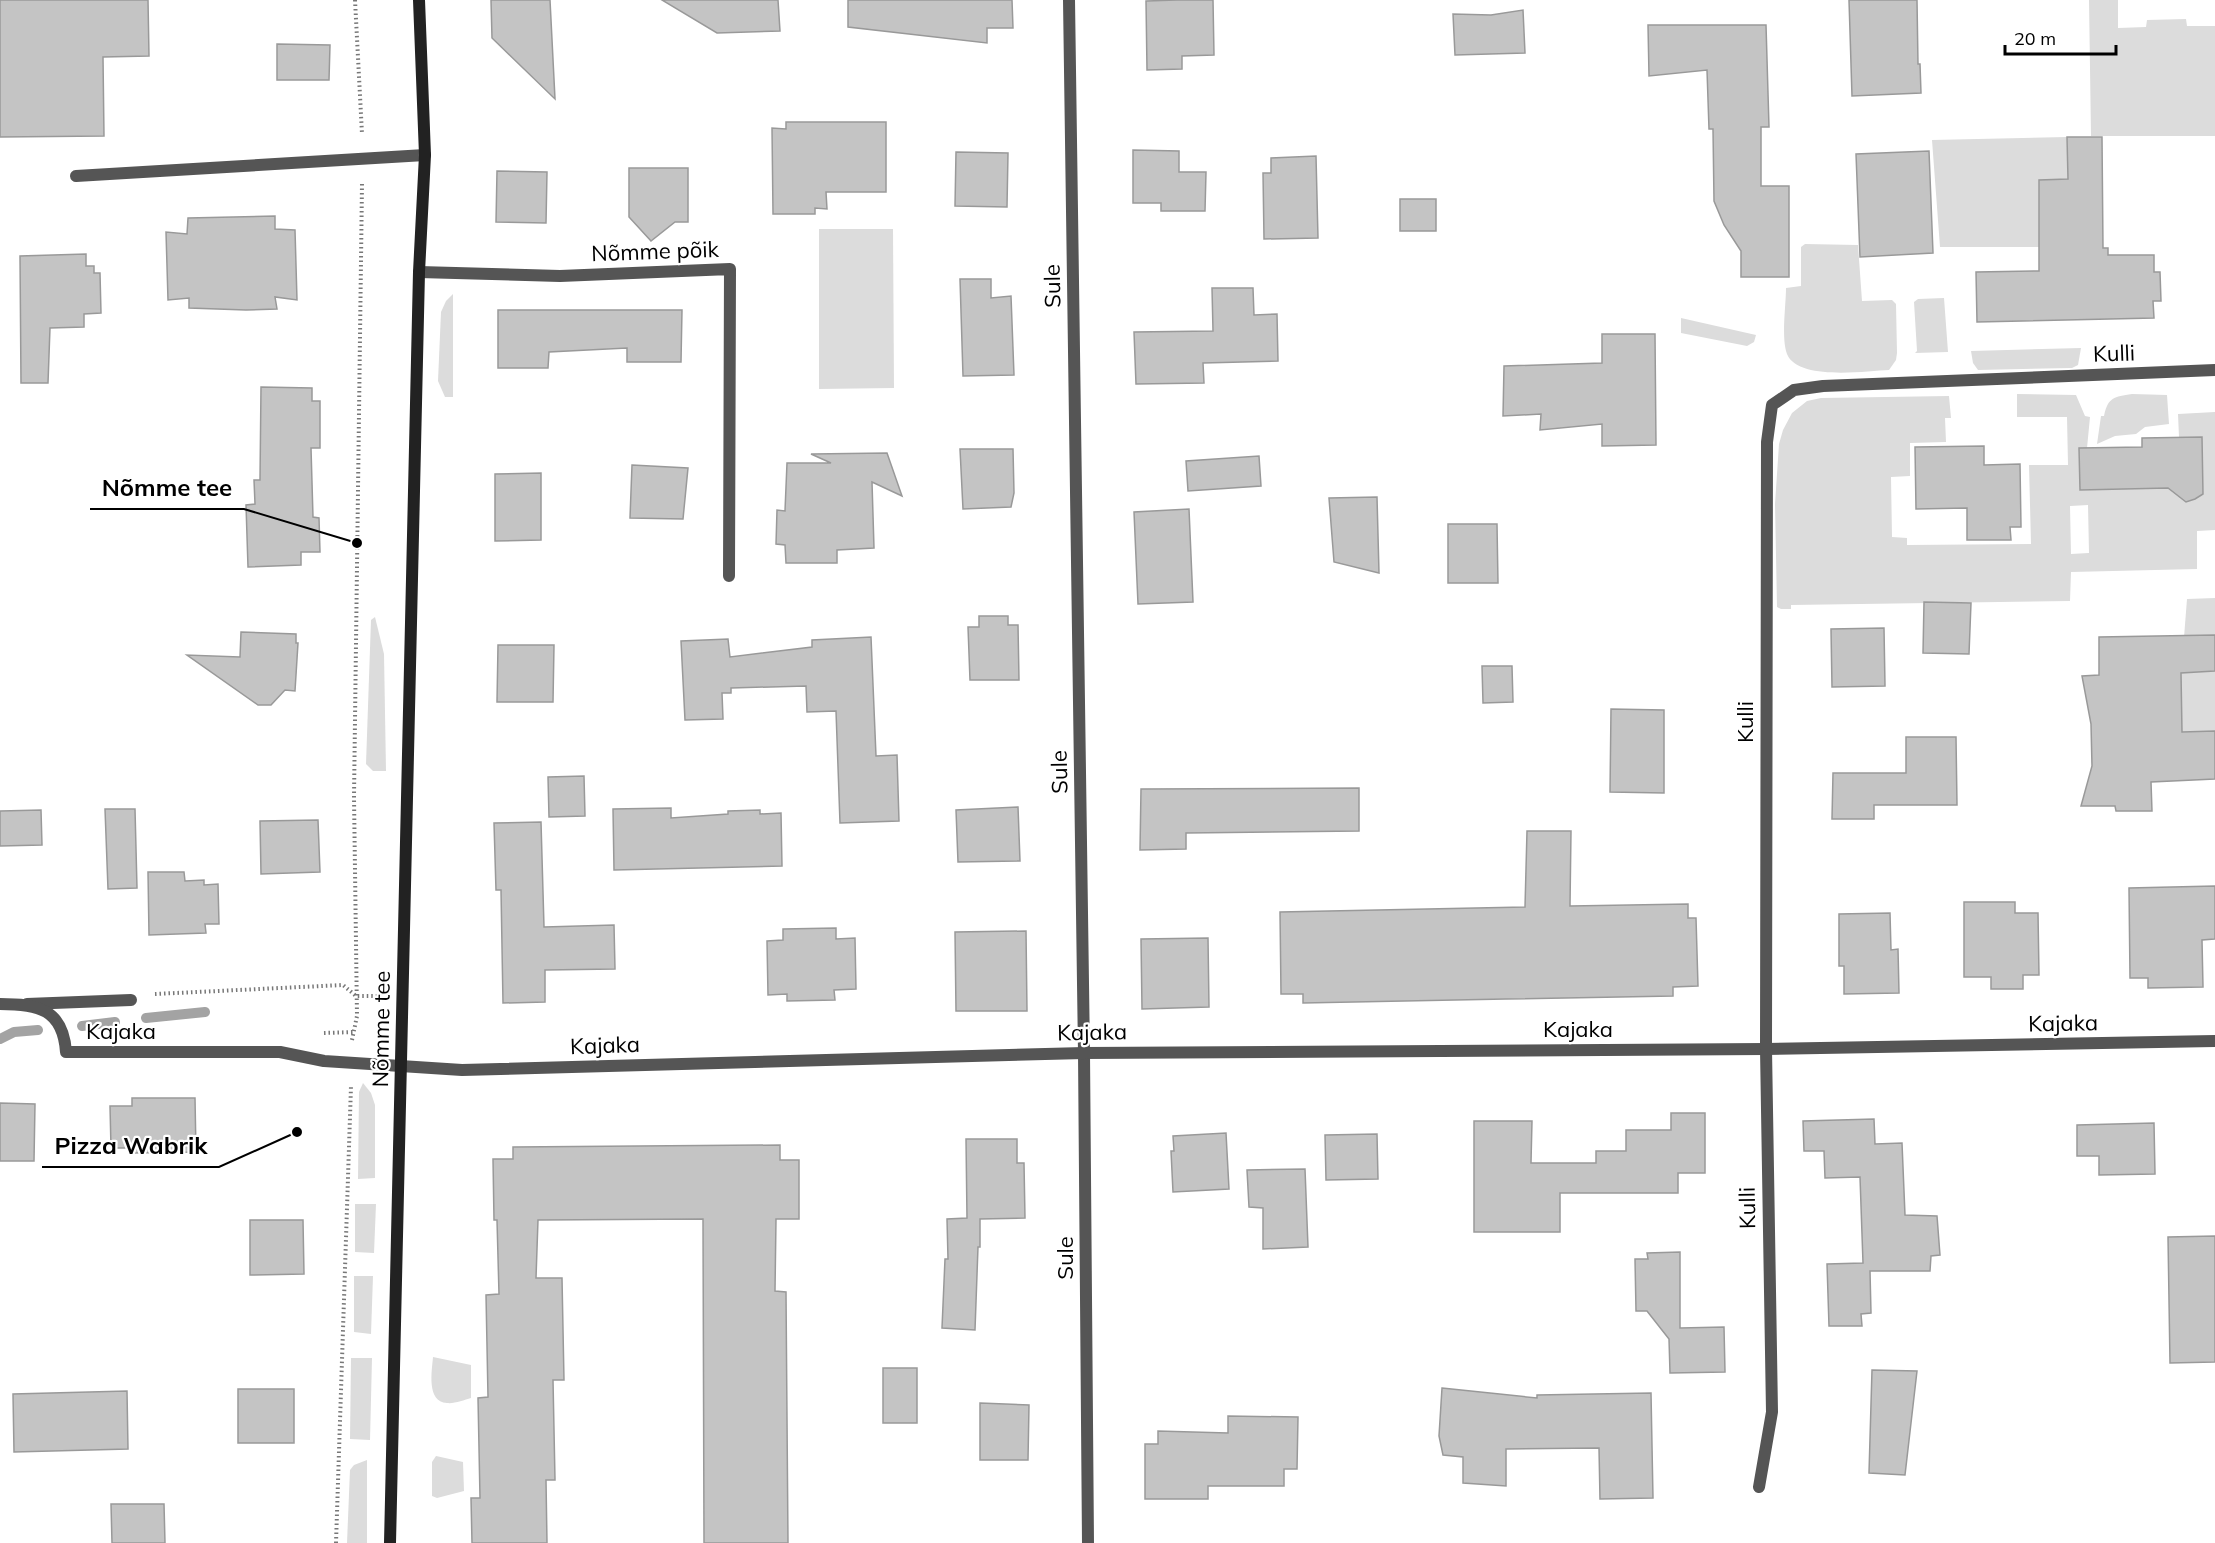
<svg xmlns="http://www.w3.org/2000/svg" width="2215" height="1543" viewBox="0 0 2215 1543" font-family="Mulish,sans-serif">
	<rect width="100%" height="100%" fill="#fff"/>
	<g fill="#dcdcdc" fill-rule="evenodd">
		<polygon points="2089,0 2118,0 2118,28 2146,27 2147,20 2186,19 2187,26 2215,26 2215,136 2091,136"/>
		<polygon points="2067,137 2068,179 2039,180 2039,247 1940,247 1932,140"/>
		<polygon points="819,229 893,229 894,388 819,389"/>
		<path d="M1805,244l53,1 4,56 30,-1 4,4 1,49 -1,7 -7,10c-24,1 -91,11 -102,-16 -6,-16 -1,-48 -1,-66l15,-2v-39z"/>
		<polygon points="453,294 453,397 445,397 438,381 441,312 446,301"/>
		<polygon points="1944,298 1948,352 1915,353 1917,351 1914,302 1918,299"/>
		<polygon points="1681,318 1756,335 1754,342 1747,346 1681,333"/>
		<polygon points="2081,348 2078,365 2072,368 1978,370 1973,363 1971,351"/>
		<path d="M2017,394l59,1 9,21 5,1 -3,31 -8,1 1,41 94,-2 4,8 8,5 13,-4 4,-8 -1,-52h-23l-1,-23 37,-2v118l-18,1v38l-126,3 -1,29 -279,4v4h-10l-4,-2 -2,-103 4,-60 4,-14 9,-17 15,-12 14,-3 128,-2 2,22h-6l1,24 -36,1v33l-19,1 1,60 15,1v7l124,-1 -2,-79h39l-1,-48h-50zM2088,505l1,48 -18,1 -1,-48z"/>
		<path d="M2132,394l35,1 2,29 -24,3 -9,7 -21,2 -18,8 4,-28h3c4,-19 10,-19 28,-22z"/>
		<polygon points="2215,598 2215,731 2182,732 2181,676 2187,599"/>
		<polygon points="375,617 384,654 386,771 373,771 366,764 371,620"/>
		<polygon points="363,1083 371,1093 375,1105 375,1178 358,1179 359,1092"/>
		<polygon points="355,1204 376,1204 374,1253 355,1252"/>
		<polygon points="354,1276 373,1276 371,1334 354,1332"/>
		<path d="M433,1357l38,8v33c-7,2 -17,6 -24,5 -21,-1 -15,-33 -14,-46z"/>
		<polygon points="351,1358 372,1358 370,1440 350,1439"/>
		<polygon points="436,1456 463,1462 464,1491 437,1498 432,1496 432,1462"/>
		<polygon points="367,1460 367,1543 347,1543 350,1470 354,1465"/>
	</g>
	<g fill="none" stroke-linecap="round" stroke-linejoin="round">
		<g stroke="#a3a3a3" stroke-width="10">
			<polyline points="146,1018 205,1012"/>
			<polyline points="82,1026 115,1022"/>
			<polyline points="0,1039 14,1032 38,1030"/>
		</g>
	</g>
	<g fill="#c4c4c4" stroke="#999" stroke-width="1.5">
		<polygon points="0,0 148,0 149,56 103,57 104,136 0,137"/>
		<polygon points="491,0 550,0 555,99 492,38"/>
		<polygon points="662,0 778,0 780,31 717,33"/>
		<polygon points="848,0 1012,0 1013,28 987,28 987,43 848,27"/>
		<polygon points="1177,0 1213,0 1214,55 1182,56 1182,69 1147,70 1146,1"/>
		<polygon points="1849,0 1917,0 1918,64 1920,64 1921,93 1852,96"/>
		<polygon points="1523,10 1525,53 1455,55 1453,14 1491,15"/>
		<polygon points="1648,25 1766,25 1769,127 1761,127 1761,186 1789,186 1789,277 1741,277 1741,251 1724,225 1714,201 1713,129 1709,129 1707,70 1649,76"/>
		<polygon points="277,44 330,45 329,80 277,80"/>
		<polygon points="786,122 886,122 886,192 826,192 827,209 815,208 815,214 773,214 772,128 786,129"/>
		<polygon points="2067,137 2102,137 2103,248 2108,248 2108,255 2154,255 2154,272 2160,272 2161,301 2153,301 2154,318 1977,322 1976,272 2039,271 2039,180 2068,179"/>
		<polygon points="1133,150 1179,151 1179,172 1206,172 1205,211 1161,211 1161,203 1133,203"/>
		<polygon points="1929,151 1933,253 1860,257 1856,154"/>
		<polygon points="956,152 1008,153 1007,207 955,206"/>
		<polygon points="1316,156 1318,238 1264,239 1263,173 1271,173 1271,158"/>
		<polygon points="629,168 688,168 688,222 675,222 651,241 629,217"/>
		<polygon points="497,171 547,172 546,223 496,222"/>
		<rect x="1400" y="199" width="36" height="32"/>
		<polygon points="275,216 275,229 295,230 297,300 275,297 277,309 246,310 189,308 189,298 168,300 166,232 187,234 188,218"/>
		<polygon points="86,254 86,266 94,266 94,273 100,273 101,313 84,314 84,327 50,328 48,383 21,383 20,256"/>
		<polygon points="960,279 991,279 991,298 1011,296 1014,375 963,376"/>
		<polygon points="1212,288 1253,288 1254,315 1277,314 1278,361 1203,363 1204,383 1136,384 1134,332 1213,331"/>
		<polygon points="498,310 682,310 681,362 627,362 627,348 549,352 548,368 498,368"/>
		<polygon points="1602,334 1655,334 1656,445 1602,446 1602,424 1540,430 1541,414 1503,416 1504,366 1602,363"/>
		<polygon points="261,387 312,388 312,401 320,401 320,448 311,448 313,517 319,518 320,552 301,552 301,565 248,567 246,505 255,504 254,480 260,480"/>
		<polygon points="2202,437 2203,494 2195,499 2186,502 2168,488 2080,490 2079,448 2142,447 2142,438"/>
		<polygon points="1984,446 1984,465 2020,464 2021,527 2010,527 2011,540 1967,540 1967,508 1916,509 1915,447"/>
		<polygon points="960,449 1013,449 1014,493 1011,507 963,509"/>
		<polygon points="887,453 902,496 872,482 874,548 837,550 837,563 786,563 785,545 776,544 777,510 785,511 787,463 831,463 811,454"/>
		<polygon points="1259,456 1261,486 1188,491 1186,461"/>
		<polygon points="632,465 688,468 683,519 630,518"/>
		<polygon points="541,473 541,540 495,541 495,474"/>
		<polygon points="1377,497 1379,573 1334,562 1329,498"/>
		<polygon points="1189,509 1193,602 1138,604 1134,512"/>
		<polygon points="1448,524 1497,524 1498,583 1448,583"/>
		<polygon points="1924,602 1971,603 1969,654 1923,653"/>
		<polygon points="979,616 1008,616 1008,625 1018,625 1019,680 970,680 968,627 979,627"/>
		<polygon points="1884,628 1885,686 1832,687 1831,629"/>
		<polygon points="241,632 296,634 296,643 298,643 295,691 285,690 271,705 258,705 187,655 240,657"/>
		<polygon points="2215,635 2215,671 2181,673 2182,732 2215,731 2215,779 2151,782 2152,811 2116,811 2115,806 2081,806 2092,766 2091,724 2082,676 2099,675 2099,637"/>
		<polygon points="871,637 876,756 897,755 899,821 840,823 836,711 807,712 806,686 731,688 731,693 722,693 723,719 685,720 681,641 728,639 730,657 812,647 812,640"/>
		<polygon points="498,645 554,645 553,702 497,702"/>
		<polygon points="1482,666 1512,666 1513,702 1483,703"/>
		<polygon points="1611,709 1664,710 1664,793 1610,792"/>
		<polygon points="1906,737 1956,737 1957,805 1874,805 1874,819 1832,819 1833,773 1906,773"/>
		<polygon points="584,776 585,816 549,817 548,777"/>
		<polygon points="1359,788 1359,831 1186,833 1186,849 1140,850 1141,789"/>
		<polygon points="1018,807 1020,861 958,862 956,810"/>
		<polygon points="671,808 671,818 728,814 728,811 760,810 760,814 781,813 782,866 614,870 613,809"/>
		<polygon points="105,809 135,809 137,888 108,889"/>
		<polygon points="41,810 42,845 0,846 0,811"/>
		<polygon points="318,820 320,872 261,874 260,821"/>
		<polygon points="541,822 544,927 614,925 615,969 545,970 545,1002 503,1003 501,890 496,890 494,823"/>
		<polygon points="1527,831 1571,831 1570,906 1688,904 1688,918 1696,918 1698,986 1673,987 1673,996 1506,999 1303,1003 1303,994 1281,994 1280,912 1525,907"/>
		<polygon points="148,872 184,872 185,881 204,880 204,885 218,884 219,924 205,924 206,933 149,935"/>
		<polygon points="2215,886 2215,939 2202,940 2203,987 2148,988 2148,978 2130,978 2129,888"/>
		<polygon points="1964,902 2015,902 2015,913 2038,913 2039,975 2023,975 2023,989 1991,989 1991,977 1964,977"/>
		<polygon points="1890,913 1891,950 1898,949 1899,993 1844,994 1844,966 1839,966 1839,914"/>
		<polygon points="836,928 836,939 855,938 856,989 834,990 835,1000 787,1001 787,994 768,995 767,941 783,940 783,929"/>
		<polygon points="1026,931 1027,1011 956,1011 955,932"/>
		<polygon points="1208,938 1209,1007 1142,1009 1141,939"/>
		<polygon points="132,1098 195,1098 196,1152 133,1153 133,1148 111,1148 110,1106 132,1106"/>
		<polygon points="0,1103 35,1104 34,1161 0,1161"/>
		<polygon points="1671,1113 1705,1113 1705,1173 1678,1173 1678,1193 1560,1193 1560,1232 1474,1232 1474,1121 1532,1121 1531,1163 1596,1163 1596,1151 1626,1151 1626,1130 1671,1130"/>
		<polygon points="1874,1119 1875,1144 1902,1143 1905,1215 1937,1216 1940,1255 1931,1256 1930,1271 1870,1271 1871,1313 1861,1314 1862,1326 1829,1326 1827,1264 1863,1263 1860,1177 1825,1178 1824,1151 1804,1151 1803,1121"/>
		<polygon points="2154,1123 2155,1174 2099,1175 2099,1156 2077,1156 2077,1125"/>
		<polygon points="1226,1133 1229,1189 1173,1192 1171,1151 1174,1151 1173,1136"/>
		<polygon points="1377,1134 1378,1179 1326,1180 1325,1135"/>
		<polygon points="966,1139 1017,1139 1017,1163 1024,1163 1025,1218 980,1219 980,1247 978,1247 975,1330 942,1328 945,1259 948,1259 947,1219 967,1218"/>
		<polygon points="780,1145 780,1160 799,1160 799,1219 776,1219 775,1291 786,1292 788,1543 704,1543 703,1219 538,1220 536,1278 562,1278 564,1380 553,1380 555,1480 546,1480 547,1543 472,1543 471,1498 480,1498 478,1398 488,1397 486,1295 499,1294 497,1220 494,1220 493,1159 513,1159 513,1147"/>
		<polygon points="1305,1169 1308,1247 1263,1249 1263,1208 1249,1207 1247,1170"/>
		<polygon points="250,1220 303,1220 304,1274 250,1275"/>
		<polygon points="2215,1236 2215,1362 2170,1363 2168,1237"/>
		<polygon points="1680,1252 1680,1328 1724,1327 1725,1372 1670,1373 1669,1339 1647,1311 1636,1311 1635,1259 1648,1259 1647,1253"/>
		<rect x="883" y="1368" width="34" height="55"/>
		<polygon points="1872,1370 1917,1371 1905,1475 1869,1473"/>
		<polygon points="1442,1388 1537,1398 1537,1395 1651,1393 1653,1498 1600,1499 1599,1448 1506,1449 1506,1486 1463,1483 1463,1457 1443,1455 1439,1436"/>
		<rect x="238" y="1389" width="56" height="54"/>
		<polygon points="127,1391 128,1449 14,1452 13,1394"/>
		<polygon points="980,1403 1029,1405 1028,1460 980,1460"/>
		<polygon points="1228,1416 1298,1417 1297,1469 1284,1469 1284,1486 1208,1486 1208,1499 1145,1499 1145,1444 1158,1444 1158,1431 1228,1433"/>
		<polygon points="111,1504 164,1504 165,1543 112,1543"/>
	</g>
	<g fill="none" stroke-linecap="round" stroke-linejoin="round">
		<g stroke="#777" stroke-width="4" stroke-dasharray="1.5 3" stroke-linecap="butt">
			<polyline points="355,0 362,134"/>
			<polyline points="155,994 343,985 356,996 377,996"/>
			<polyline points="324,1033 354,1032"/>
			<polyline points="352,1040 357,1016 354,797 362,184"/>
			<polyline points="336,1543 351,1086"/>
		</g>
		<polyline stroke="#555" stroke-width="12" points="27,1004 131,1000"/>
		<g stroke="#555" stroke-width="12">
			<polyline points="1069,0 1084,1053 1088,1543"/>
			<polyline points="76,176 425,155"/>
			<polyline points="419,272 560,276 730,269 729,576"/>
			<path d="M0,1004c38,0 63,5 66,48h214l44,9 138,9 622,-17 682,-4 449,-8"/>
			<polyline points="1759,1487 1772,1412 1766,1049 1767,442 1772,405 1794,390 1823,386 2215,370"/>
		</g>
		<polyline stroke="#222" stroke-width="12" points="390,1543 419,272 425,155 419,0"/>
	</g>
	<g text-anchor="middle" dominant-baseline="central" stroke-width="4.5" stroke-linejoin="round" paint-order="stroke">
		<g font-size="22" fill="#000" stroke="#fff">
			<text transform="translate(655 251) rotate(-2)">Nõmme põik</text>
			<text transform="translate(1052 286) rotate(-91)">Sule</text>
			<text transform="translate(2114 353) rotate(-2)">Kulli</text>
			<text transform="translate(1745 722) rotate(-90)">Kulli</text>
			<text transform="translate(1059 772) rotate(-91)">Sule</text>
			<text transform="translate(2063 1023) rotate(-1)">Kajaka</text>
			<text transform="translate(381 1029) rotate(-89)">Nõmme tee</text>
			<text x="1578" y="1029">Kajaka</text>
			<text x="121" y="1031">Kajaka</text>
			<text transform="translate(1092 1032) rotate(-1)">Kajaka</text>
			<text transform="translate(605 1045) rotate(-2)">Kajaka</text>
			<text transform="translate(1747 1208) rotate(-91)">Kulli</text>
			<text transform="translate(1065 1258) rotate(-90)">Sule</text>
		</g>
	</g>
	<path fill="none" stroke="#000" stroke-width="2" d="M357 543L244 509H90M297 1132L219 1167H42"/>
	<g fill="#000" stroke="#fff" stroke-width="2">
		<circle cx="357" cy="543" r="6"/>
		<circle cx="297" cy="1132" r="6"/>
	</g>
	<g font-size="24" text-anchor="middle" font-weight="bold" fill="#000" stroke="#fff" stroke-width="4.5" stroke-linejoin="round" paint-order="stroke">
		<text x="167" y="496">Nõmme tee</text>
		<text x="131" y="1154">Pizza Wabrik</text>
	</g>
	<path d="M2005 45v9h111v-9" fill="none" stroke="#000000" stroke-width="3"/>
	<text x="2014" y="45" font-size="18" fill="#000000" stroke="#ffffff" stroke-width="4.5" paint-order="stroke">20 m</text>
</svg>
